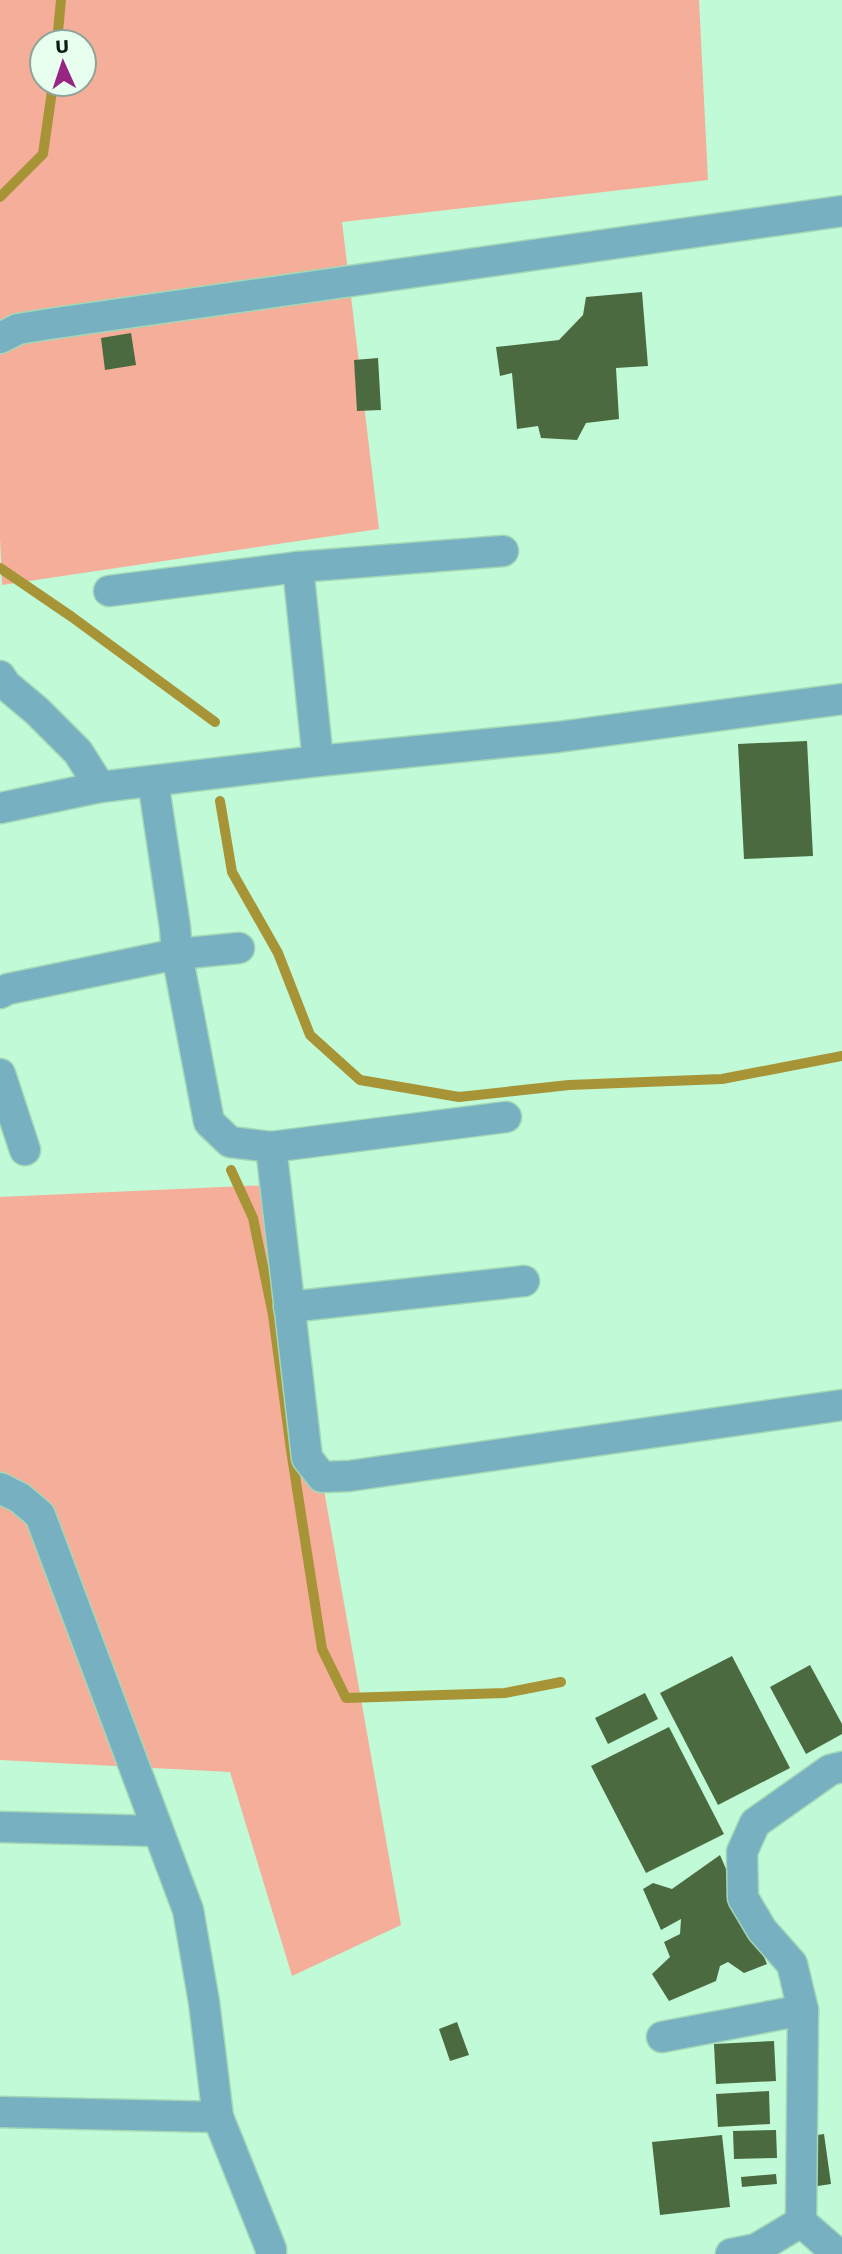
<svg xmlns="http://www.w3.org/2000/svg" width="842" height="2254" viewBox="0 0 842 2254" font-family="'Work Sans',sans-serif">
	<rect width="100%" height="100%" fill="#c1fad6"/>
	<g fill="#f5ae99" fill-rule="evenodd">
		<path d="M0,0h699l9,180 -366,42 37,307 -377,56 -2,-48zM42,42h42v42h-42z"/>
		<polygon points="270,1185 401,1925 292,1976 230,1772 0,1760 0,1197"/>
	</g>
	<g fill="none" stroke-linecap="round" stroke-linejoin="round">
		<g stroke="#a79437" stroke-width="10">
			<polyline points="57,42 61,0"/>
			<polyline points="0,197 43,154 53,84"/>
			<polyline points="0,568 72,617 215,722"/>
			<polyline points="220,801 232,872 278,953 310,1035 360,1080 459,1097 569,1085 722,1079 842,1056"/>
			<polyline points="231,1170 253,1218 273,1315 291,1450 322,1649 346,1698 505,1693 561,1682"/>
		</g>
	</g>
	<g fill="#4c6a3f">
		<polygon points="642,292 648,366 616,368 619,419 586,423 577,440 541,438 538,426 517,429 512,373 500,376 496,347 559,340 583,315 586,297"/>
		<polygon points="131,333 136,365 105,370 101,338"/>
		<polygon points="378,358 381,410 357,411 354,360"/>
		<polygon points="807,741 813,856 744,859 738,744"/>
		<polygon points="732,1656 790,1768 718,1805 660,1693"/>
		<polygon points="810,1665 842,1724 842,1734 806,1754 770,1687"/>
		<polygon points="645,1693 658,1719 608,1744 595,1718"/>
		<polygon points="669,1727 724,1834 646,1873 591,1766"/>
		<polygon points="720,1855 767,1964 744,1973 728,1962 720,1966 716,1981 669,2001 652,1974 670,1957 664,1942 680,1934 681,1919 661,1930 643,1889 653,1883 672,1889"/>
		<polygon points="457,2022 469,2055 450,2061 439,2029"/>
		<polygon points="774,2041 776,2081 716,2084 714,2044"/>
		<polygon points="769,2091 770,2124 718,2127 716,2094"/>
		<polygon points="776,2130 777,2158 734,2159 733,2131"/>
		<polygon points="824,2134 831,2184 811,2187 804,2137"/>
		<polygon points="722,2135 730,2207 660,2215 652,2142"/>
		<polygon points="776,2174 777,2184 742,2187 741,2177"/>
	</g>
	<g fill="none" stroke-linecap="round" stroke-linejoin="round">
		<defs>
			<g id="street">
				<polyline points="0,338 18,329 49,324 842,211"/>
				<polyline points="298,567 318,761"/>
				<polyline points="109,591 298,567 503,551"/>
				<polyline points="0,676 6,685 37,711 78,752 100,787"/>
				<polyline points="153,781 175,927 177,954 209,1122 230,1142 271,1147 506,1117"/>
				<polyline points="0,808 100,787 318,761 558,737 842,699"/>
				<polyline points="0,993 8,989 177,954 239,948"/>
				<polyline points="0,1074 25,1150"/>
				<polyline points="271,1147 307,1458 322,1477 349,1476 842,1405"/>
				<polyline points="289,1307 524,1281"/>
				<polyline points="0,1488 20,1498 40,1515 188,1910 204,2002 218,2117 271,2249 271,2254"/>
				<polyline points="0,1827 157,1831"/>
				<polyline points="662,2037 803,2010"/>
				<polyline points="0,2112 218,2117"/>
				<polyline points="731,2254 756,2249 801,2222"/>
				<polyline points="838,2254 801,2222 803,2010 792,1964 762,1930 743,1898 742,1852 755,1823 830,1770 842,1767"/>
			</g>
		</defs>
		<use href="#street" stroke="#a3d7b7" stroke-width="33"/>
		<use href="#street" stroke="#77b0c0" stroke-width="30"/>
	</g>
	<g transform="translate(63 63) rotate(357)"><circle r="33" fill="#e8feef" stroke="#8ea497" stroke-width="2"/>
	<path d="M0-5L12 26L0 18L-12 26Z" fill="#982582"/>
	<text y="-10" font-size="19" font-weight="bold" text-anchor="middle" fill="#081e12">U</text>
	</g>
</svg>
